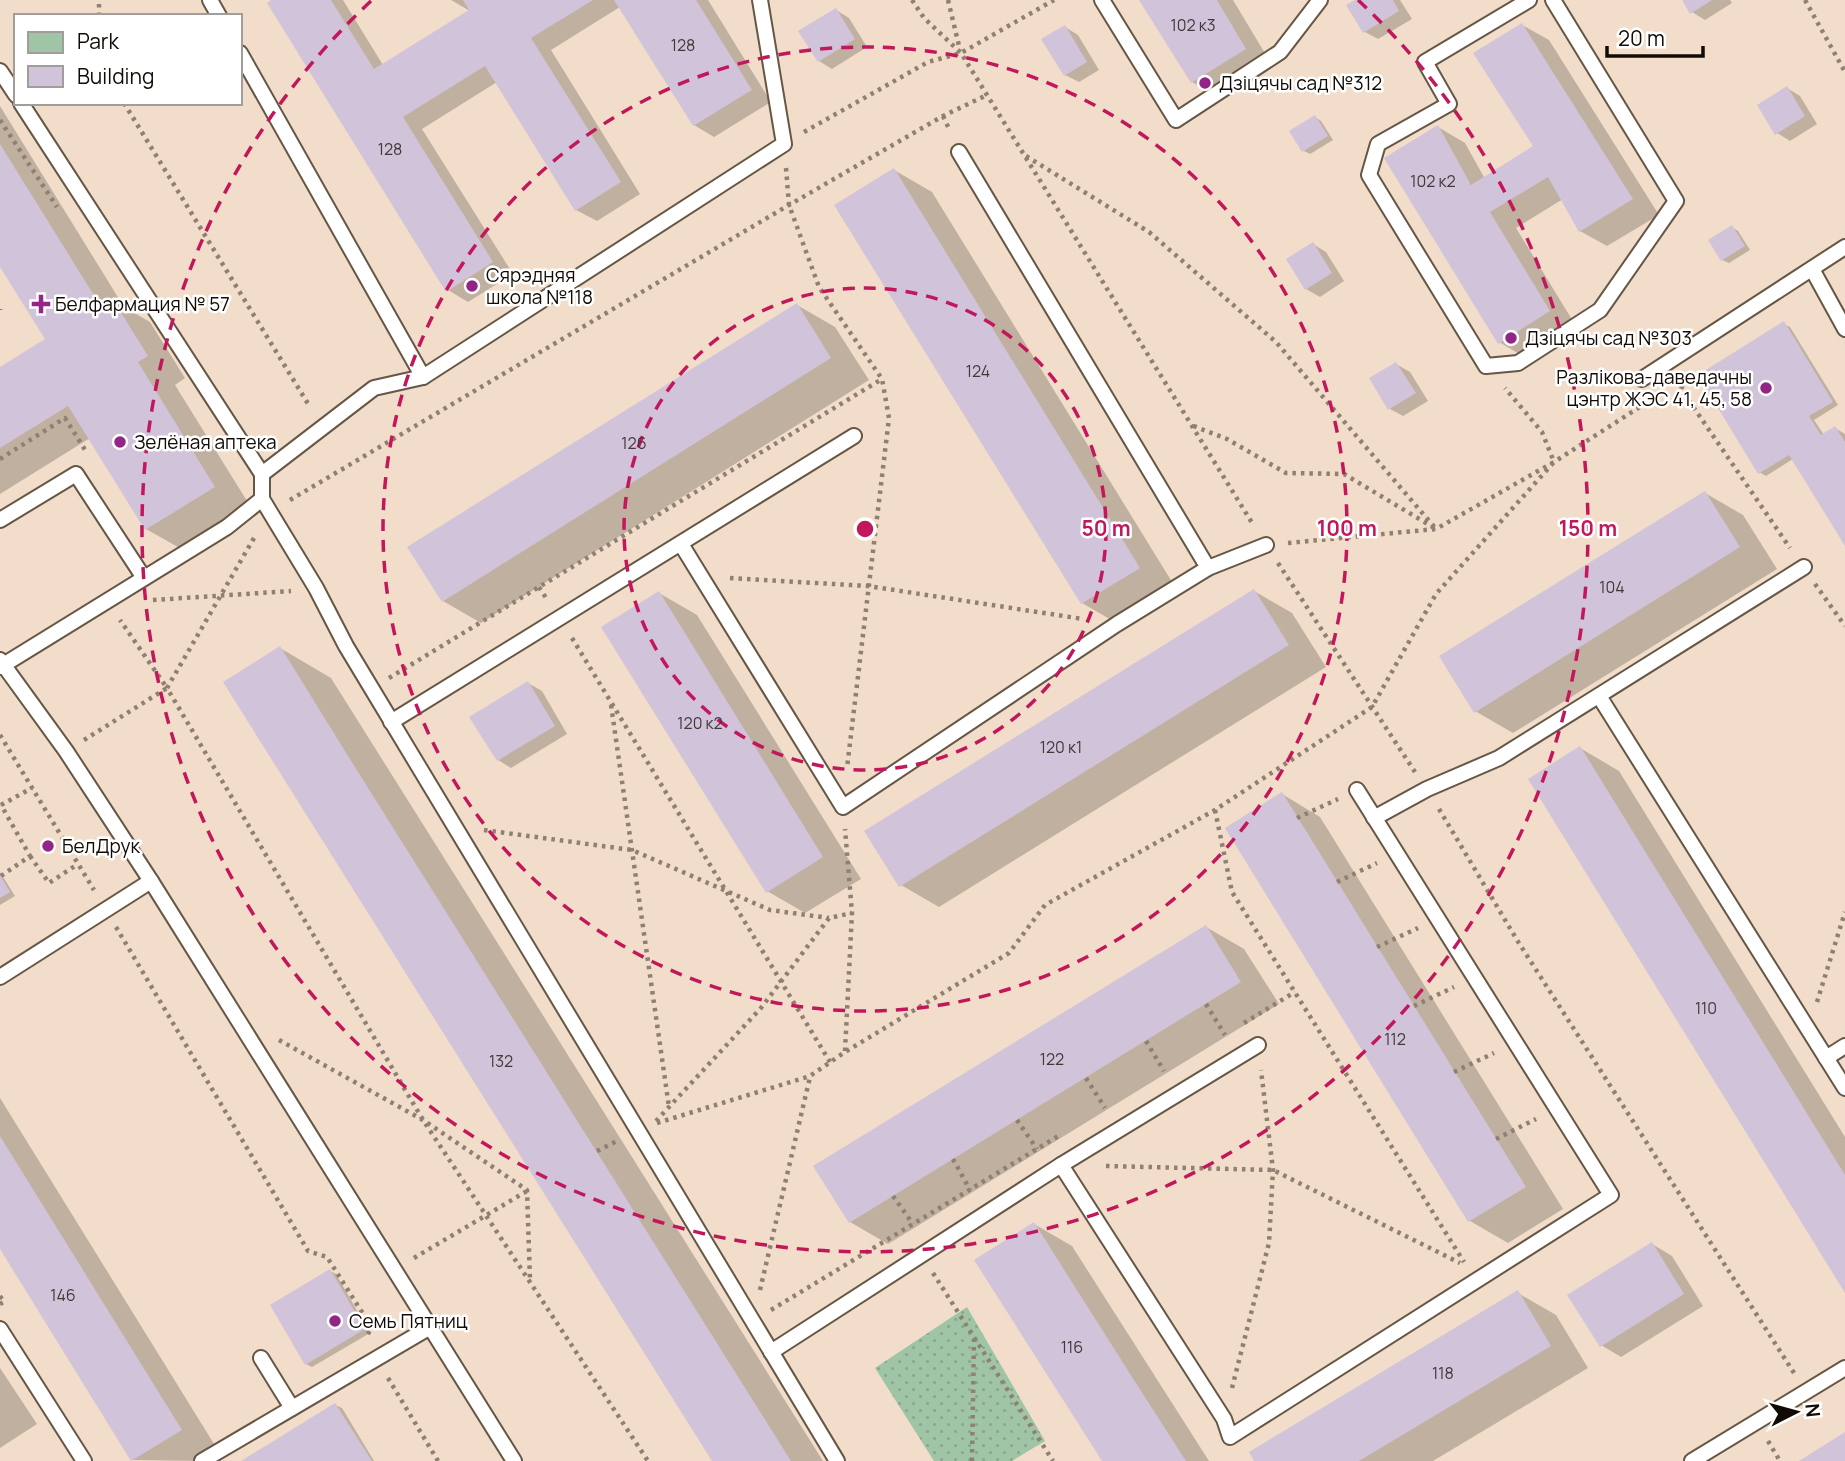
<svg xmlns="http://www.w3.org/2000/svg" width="1845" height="1461" viewBox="0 0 1845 1461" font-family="Manrope,sans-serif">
	<defs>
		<pattern id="green-dots" width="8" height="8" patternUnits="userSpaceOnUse" patternTransform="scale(1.75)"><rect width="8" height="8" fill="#9fc5a6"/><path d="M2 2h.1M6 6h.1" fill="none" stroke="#88a88d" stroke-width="1.8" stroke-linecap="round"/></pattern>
	</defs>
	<rect width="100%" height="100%" fill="#f1ddc9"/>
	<polygon fill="url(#green-dots)" points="967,1307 1045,1441 1012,1461 934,1461 875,1368"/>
	<g fill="#0003">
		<polygon points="274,0 343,0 383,65 470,11 451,0 708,0 771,102 714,137 694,125 620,7 551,50 640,194 597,221 576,210 497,82 422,129 513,274 468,302 448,290"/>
		<polygon points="1141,0 1233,0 1272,65 1219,98 1192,82"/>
		<polygon points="1358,0 1400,0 1412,19 1378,39 1365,32"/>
		<polygon points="1684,0 1730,0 1732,3 1705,20 1692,12"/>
		<polygon points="836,10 849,18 867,47 832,69 819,61"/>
		<polygon points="1522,25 1549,40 1659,215 1607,246 1580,231 1563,199 1516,228 1576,326 1526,358 1499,342 1438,127 1465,143 1485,179 1535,147"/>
		<polygon points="1065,27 1078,35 1099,70 1079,82 1065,75"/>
		<polygon points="1787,88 1800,96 1817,124 1790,141 1777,133"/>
		<polygon points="0,106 124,307 150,322 185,378 175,385 252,509 185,551 146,529 90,438 0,494 0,369 47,340 0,264"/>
		<polygon points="1315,117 1321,121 1333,140 1310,154 1304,151"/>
		<polygon points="894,170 932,192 1177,590 1120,625 1082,603"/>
		<polygon points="1732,227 1738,231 1750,250 1729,263 1722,260"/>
		<polygon points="1313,244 1326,252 1344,281 1320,297 1306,289"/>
		<polygon points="797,305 835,327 869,380 481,623 443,601"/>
		<polygon points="1784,324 1790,327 1838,405 1814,420 1824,435 1835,428 1845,434 1845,542 1793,459 1766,476 1759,472"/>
		<polygon points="1396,364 1410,372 1428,401 1403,416 1390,409"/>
		<polygon points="1705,493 1743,515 1777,569 1513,733 1475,711"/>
		<polygon points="1254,591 1292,613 1326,667 939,907 901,885"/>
		<polygon points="659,593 697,615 861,879 805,913 767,891"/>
		<polygon points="280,648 331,678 823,1461 714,1461"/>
		<polygon points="528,683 542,691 567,734 511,768 498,760"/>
		<polygon points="1580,748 1619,771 1845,1137 1845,1289"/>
		<polygon points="1282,794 1320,817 1563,1209 1508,1243 1470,1221"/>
		<polygon points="0,872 15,896 0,905"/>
		<polygon points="1206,927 1244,949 1279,1004 888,1244 850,1222"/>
		<polygon points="0,1098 219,1452 204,1461 132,1460 0,1246"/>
		<polygon points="1034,1224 1072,1246 1209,1461 1104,1461"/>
		<polygon points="1652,1244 1672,1256 1703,1306 1621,1357 1601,1345"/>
		<polygon points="330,1271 336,1274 370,1333 312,1367 306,1364"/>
		<polygon points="1518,1293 1556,1315 1588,1368 1433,1461 1256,1461"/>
		<polygon points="0,1368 37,1424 0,1448"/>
		<polygon points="335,1405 342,1408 374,1461 245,1461"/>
	</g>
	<g fill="#d1c3d9">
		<polygon points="271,0 331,0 374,69 469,10 463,0 593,0 531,38 621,182 575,211 485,66 403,117 493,262 446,292 267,3"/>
		<polygon points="614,0 696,0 752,90 693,126"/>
		<polygon points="1139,0 1217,0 1246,49 1191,83"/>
		<polygon points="1355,0 1393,0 1399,11 1363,33 1346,5"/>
		<polygon points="1682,0 1712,0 1690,14"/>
		<polygon points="836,8 855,39 818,62 798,31"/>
		<polygon points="1522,23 1633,199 1579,232 1548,177 1490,212 1550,311 1498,344 1384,158 1438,125 1471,185 1533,146 1473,53"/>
		<polygon points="1065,25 1087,62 1064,76 1041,39"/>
		<polygon points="1787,86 1805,116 1775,135 1757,105"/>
		<polygon points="1315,115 1328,136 1302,152 1289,131"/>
		<polygon points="0,144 100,305 112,298 148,356 138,362 215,487 145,530 68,406 0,448 0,367 45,339 0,267"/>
		<polygon points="894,168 1140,568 1081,604 834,205"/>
		<polygon points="1732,225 1745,246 1721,261 1708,240"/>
		<polygon points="1313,242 1332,273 1305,290 1286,259"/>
		<polygon points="797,303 831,358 442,602 407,547"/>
		<polygon points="1784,321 1833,402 1809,416 1821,435 1835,426 1845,442 1845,546 1789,455 1758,474 1698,375"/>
		<polygon points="1396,362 1416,393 1388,410 1369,378"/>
		<polygon points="1705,491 1740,547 1474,713 1439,656"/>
		<polygon points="1254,589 1289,645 899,887 864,831"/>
		<polygon points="659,591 823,857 766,893 601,627"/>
		<polygon points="280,646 353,764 791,1461 712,1461 223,682"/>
		<polygon points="528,681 555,726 497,761 469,717"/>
		<polygon points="1580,746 1845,1175 1845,1293 1528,779"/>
		<polygon points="1282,792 1526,1187 1468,1222 1225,828"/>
		<polygon points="0,875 10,892 0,898"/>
		<polygon points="1206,925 1241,982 849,1223 813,1166"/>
		<polygon points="0,1136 182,1430 131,1461 0,1249"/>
		<polygon points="1034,1222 1132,1377 1186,1461 1102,1461 974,1260"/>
		<polygon points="1652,1242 1684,1294 1600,1347 1567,1295"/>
		<polygon points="330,1269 365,1329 305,1365 270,1305"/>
		<polygon points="1518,1290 1551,1346 1359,1461 1254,1461 1249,1452"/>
		<polygon points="335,1403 372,1461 241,1461"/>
		<polygon points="1845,1432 1845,1461 1799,1461"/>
	</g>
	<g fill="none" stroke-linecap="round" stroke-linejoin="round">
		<defs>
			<g id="lane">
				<polyline points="210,0 219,16"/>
				<polyline points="1102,0 1176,120 1280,52 1320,0"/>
				<polyline points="1529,0 1425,62 1449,104 1378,144 1369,175 1486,366 1518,363 1600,310 1676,201 1553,0"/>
				<polyline points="240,53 423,377"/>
				<polyline points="0,71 16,95"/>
				<polyline points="21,103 262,474 262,499"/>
				<polyline points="959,152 1208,568"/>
				<polyline points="1812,269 1845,329"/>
				<polyline points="1642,379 1845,247"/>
				<polyline points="262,474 374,388 423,377 784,144 760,0"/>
				<polyline points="0,520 76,474 144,578"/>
				<polyline points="681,544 843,807 1117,624 1208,568 1266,545"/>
				<polyline points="0,660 66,751 151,881 514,1461"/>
				<polyline points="0,667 227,527 262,499 316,588 346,646 837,1461"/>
				<polyline points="1599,696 1845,1088"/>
				<polyline points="391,722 854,436"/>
				<polyline points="1374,818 1427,789 1499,758 1804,567"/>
				<polyline points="0,977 151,881"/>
				<polyline points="1826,1058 1845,1046"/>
				<polyline points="1061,1165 1258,1045"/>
				<polyline points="0,1329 84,1461"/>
				<polyline points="771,1352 1061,1165 1224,1419 1230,1437 1611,1195 1357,790"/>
				<polyline points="261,1358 292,1408"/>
				<polyline points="202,1461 432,1326"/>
				<polyline points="1692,1461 1845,1368"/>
			</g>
		</defs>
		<use href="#lane" stroke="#665645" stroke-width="18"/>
		<g stroke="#8f8073" stroke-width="4.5" stroke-dasharray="3.5 5" stroke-linecap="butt">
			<polyline points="912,0 924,18 961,53 1254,526"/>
			<polyline points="948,0 960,50"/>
			<polyline points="1805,0 1845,72"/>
			<polyline points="99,16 99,0"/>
			<polyline points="124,103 310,407"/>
			<polyline points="943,116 950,131"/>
			<polyline points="0,120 57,207"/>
			<polyline points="804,132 928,62 961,53 1054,0"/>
			<polyline points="1026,156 1149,232 1276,342 1436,529 1344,474 1286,473 1227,439 1191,425"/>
			<polyline points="786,168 789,205 819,287 882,379 889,418 847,768"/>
			<polyline points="0,309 0,310"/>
			<polyline points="1686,378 1681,389 1790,548"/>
			<polyline points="0,459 65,418 87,453"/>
			<polyline points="290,500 789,205 943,116 987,95"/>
			<polyline points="254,538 167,688 423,1120 648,1461"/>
			<polyline points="1288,543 1436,529 1554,462 1646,403"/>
			<polyline points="1278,563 1415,772"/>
			<polyline points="730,578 868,586 1083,619"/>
			<polyline points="1815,584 1845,626"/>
			<polyline points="539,587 548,601"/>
			<polyline points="153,600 291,591"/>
			<polyline points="572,638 830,1062"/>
			<polyline points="389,678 882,379"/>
			<polyline points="611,705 669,1107"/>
			<polyline points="0,735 94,890"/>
			<polyline points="84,740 167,688 120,620"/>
			<polyline points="1,805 32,788"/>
			<polyline points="1439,809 1517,940 1794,1373"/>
			<polyline points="1215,810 1232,892 1464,1262"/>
			<polyline points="1297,818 1338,799"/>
			<polyline points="484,830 632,850 770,910 829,918"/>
			<polyline points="30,856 49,883 78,864"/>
			<polyline points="1,876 30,856 1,805"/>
			<polyline points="1337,882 1377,863"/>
			<polyline points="116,927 308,1251 327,1257 372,1328 367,1335"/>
			<polyline points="1377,947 1418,928"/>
			<polyline points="1817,1002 1845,912"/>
			<polyline points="1206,1004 1225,1035"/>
			<polyline points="1414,1006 1454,987"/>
			<polyline points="1244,1023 1295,992"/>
			<polyline points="279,1040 423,1120 527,1190 530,1280"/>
			<polyline points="1146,1041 1164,1071"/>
			<polyline points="845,1051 852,913 845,829"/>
			<polyline points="1454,1072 1494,1053"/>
			<polyline points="1086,1078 1105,1108"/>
			<polyline points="1017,1120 1037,1149"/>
			<polyline points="656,1121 761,1008 829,918 852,913"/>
			<polyline points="657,1123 810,1076 845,1052 1009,953 1045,905 1215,810 1372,707 1436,594 1554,462 1542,432 1505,388"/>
			<polyline points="1496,1139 1536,1119"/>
			<polyline points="597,1151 617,1141"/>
			<polyline points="953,1159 970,1190"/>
			<polyline points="1106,1166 1273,1170 1460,1263"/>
			<polyline points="893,1196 913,1224"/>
			<polyline points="414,1258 527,1191"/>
			<polyline points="933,1273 1053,1461"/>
			<polyline points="760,1290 810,1077"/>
			<polyline points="0,1296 4,1302 0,1304"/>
			<polyline points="771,1310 1060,1135"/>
			<polyline points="388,1378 438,1461"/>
			<polyline points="1232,1388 1269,1243 1273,1170 1261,1070"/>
			<polyline points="1768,1441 1780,1461"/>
			<polyline points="972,1461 974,1339"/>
		</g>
		<use href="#lane" stroke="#fff" stroke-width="14"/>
	</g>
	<g fill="none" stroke="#c2185b" stroke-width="3.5" stroke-dasharray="12 9">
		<circle cx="865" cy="529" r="241"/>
		<circle cx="865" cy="529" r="482"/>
		<path d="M1358 0A723 723 0 1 1 372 0"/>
	</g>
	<g fill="#932586" stroke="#fff" stroke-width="2.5">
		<circle cx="1205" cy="83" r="7"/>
		<circle cx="472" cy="286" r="7"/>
		<path d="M37.5 293.5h7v7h7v7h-7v7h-7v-7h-7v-7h7z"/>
		<circle cx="1511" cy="338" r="7"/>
		<circle cx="1766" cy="388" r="7"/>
		<circle cx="120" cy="442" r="7"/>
		<circle cx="48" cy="846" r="7"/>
		<circle cx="335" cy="1321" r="7"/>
	</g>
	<g text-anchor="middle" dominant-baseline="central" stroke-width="5" stroke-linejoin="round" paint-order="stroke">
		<g font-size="16" fill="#42393a">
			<text x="1193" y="25">102 к3</text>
			<text x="683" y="45">128</text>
			<text x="390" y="149">128</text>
			<text x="1433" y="181">102 к2</text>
			<text x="978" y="371">124</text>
			<text x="634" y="443">126</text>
			<text x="1612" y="587">104</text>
			<text x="700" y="723">120 к2</text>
			<text x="1061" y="747">120 к1</text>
			<text x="1706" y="1008">110</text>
			<text x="1395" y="1039">112</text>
			<text x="1052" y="1059">122</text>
			<text x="501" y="1061">132</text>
			<text x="63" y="1295">146</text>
			<text x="1072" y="1347">116</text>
			<text x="1443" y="1373">118</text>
		</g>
		<g font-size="19" fill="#120b05" stroke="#fff" text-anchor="start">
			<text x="1219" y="83">Дзіцячы сад №312</text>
			<text x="486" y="275">Сярэдняя<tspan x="486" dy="22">школа №118</tspan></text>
			<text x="55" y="304">Белфармация № 57</text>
			<text x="1525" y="338">Дзіцячы сад №303</text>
			<text x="1752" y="377" text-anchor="end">Разлікова-даведачны<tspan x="1752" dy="22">цэнтр ЖЭС 41, 45, 58</tspan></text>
			<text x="134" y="442">Зелёная аптека</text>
			<text x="62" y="846">БелДрук</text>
			<text x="349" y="1321">Семь Пятниц</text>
		</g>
	</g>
	<circle cx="865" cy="529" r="10" fill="#c2185b" stroke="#fff" stroke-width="3.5"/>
	<g font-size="21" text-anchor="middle" font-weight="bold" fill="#c2185b" stroke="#fff" stroke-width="5" stroke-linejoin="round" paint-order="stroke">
		<text x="1106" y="536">50 m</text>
		<text x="1347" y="536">100 m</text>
		<text x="1588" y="536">150 m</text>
	</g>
	<rect x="14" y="14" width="228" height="91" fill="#ffffff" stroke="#a09d9b" stroke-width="2"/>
	<rect x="28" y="32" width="35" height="21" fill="#9fc5a6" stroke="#a09d9b" stroke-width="2"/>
	<text x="77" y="49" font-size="21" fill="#120b05">Park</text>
	<rect x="28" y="66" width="35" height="21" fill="#d1c3d9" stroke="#a09d9b" stroke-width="2"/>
	<text x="77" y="84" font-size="21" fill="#120b05">Building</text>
	<g transform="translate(1796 1412) rotate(84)" stroke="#ffffff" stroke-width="5" paint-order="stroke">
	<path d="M0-5L12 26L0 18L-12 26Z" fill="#120b05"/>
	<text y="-10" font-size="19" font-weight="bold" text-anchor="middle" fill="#120b05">N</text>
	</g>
	<path d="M1607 46v10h96v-10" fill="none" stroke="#120b05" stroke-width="3.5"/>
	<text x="1618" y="46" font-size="21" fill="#120b05" stroke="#ffffff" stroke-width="5" paint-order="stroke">20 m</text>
</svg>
